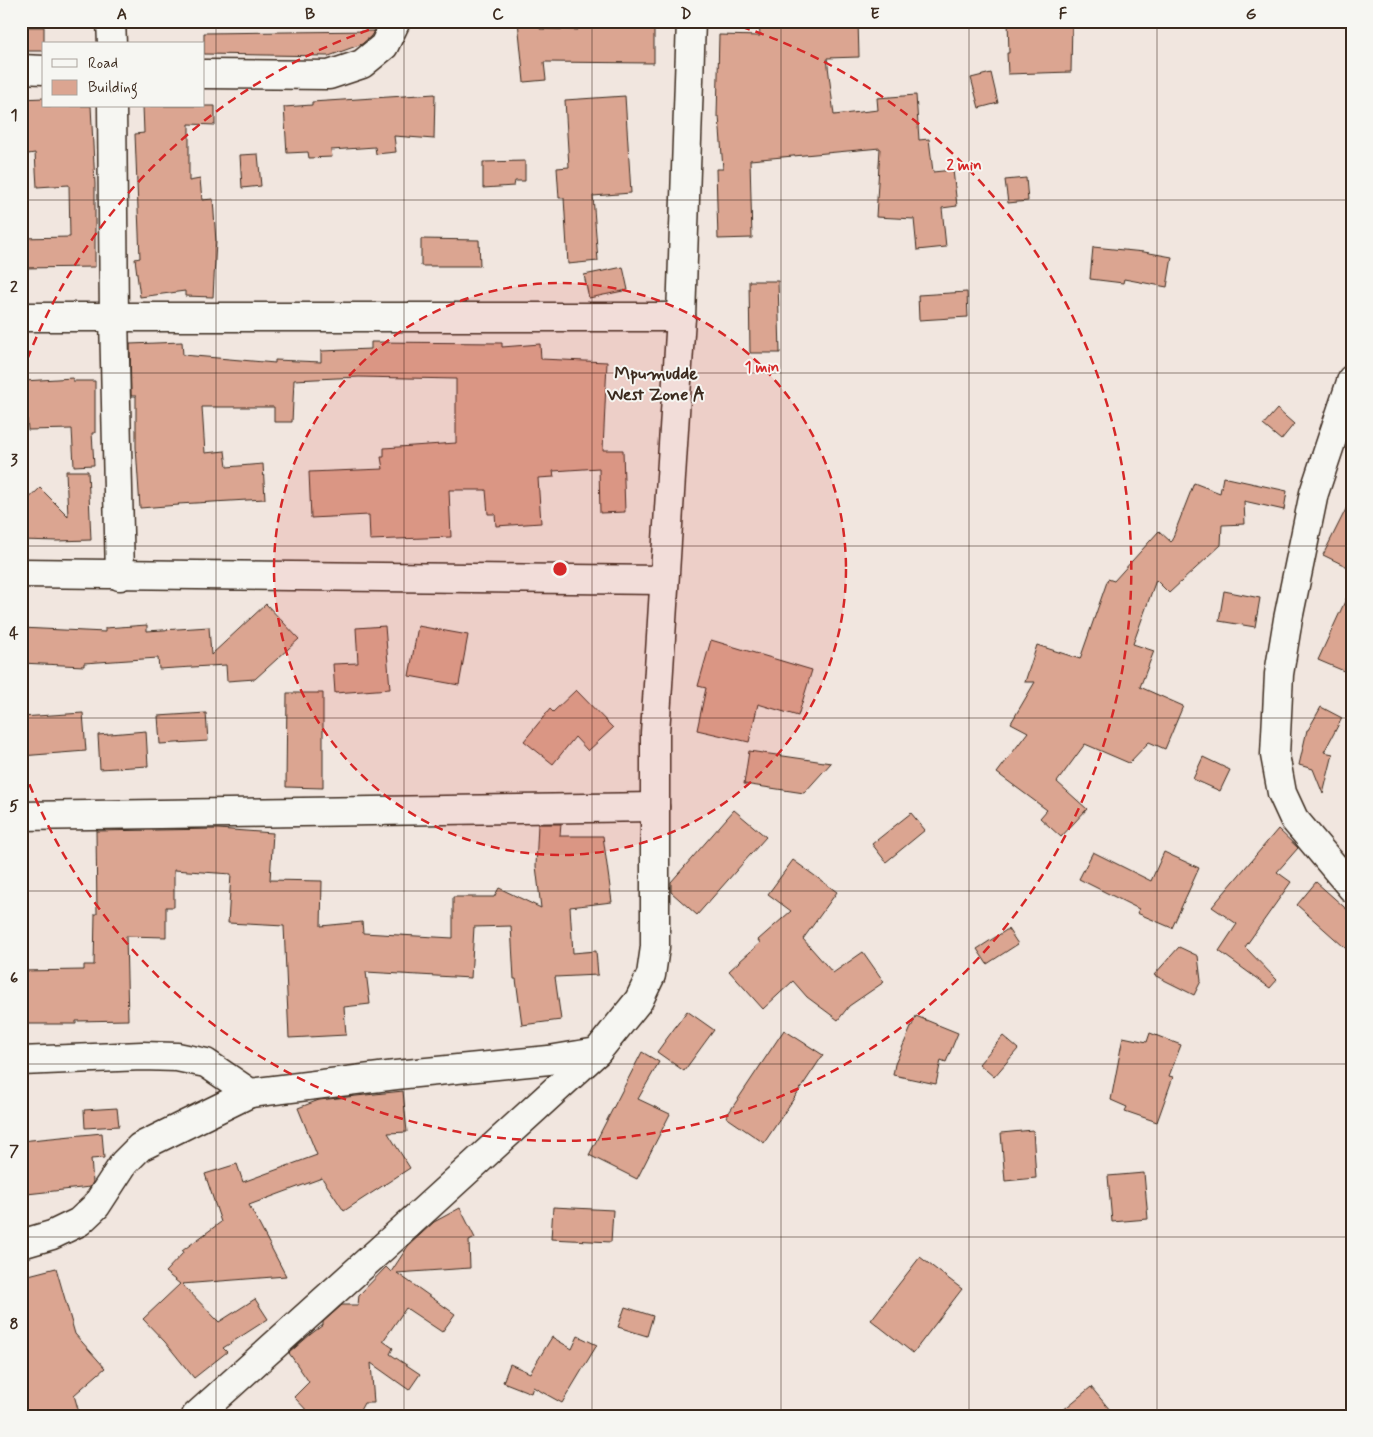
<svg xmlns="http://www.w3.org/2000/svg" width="1373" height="1437" viewBox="0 0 1373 1437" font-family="Mynerve,sans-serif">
	<rect width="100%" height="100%" fill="#f1e6df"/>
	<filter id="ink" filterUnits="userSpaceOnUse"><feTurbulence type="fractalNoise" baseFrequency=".02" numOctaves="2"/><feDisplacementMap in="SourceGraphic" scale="10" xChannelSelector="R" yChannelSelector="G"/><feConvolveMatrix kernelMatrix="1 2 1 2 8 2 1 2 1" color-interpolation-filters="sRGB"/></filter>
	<g filter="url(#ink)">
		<g fill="#dba591" stroke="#3b2a1e">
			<polygon points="518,21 539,21 540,29 578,30 577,21 654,21 654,63 544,62 546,80 524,82"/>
			<polygon points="759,21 858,21 859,57 827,58 834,115 878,110 877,98 916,95 919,140 929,139 933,172 953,170 957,206 942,208 946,247 917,250 914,219 876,217 880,148 750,160 752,238 718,239 716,169 723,169 719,116 717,116 719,35 760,36"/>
			<polygon points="1008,21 1072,21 1071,72 1008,74 1007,53 1009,53"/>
			<rect x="21" y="27" width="23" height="24"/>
			<polygon points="374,31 371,36 362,44 329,56 204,54 204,33"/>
			<polygon points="991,73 998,103 979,108 971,78"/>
			<polygon points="435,94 434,139 394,136 396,152 376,154 375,147 331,150 332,157 309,158 308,152 287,153 284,107 312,105 312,102"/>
			<polygon points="625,96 631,193 593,196 598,261 568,264 564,198 559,198 557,168 569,167 565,100"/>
			<polygon points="44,98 44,106 91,106 95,184 95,267 21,268 21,238 70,237 69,185 37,187 35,153 21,155 21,99"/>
			<polygon points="143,106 215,106 215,125 189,124 189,181 200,179 202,200 213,199 216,242 213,297 185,296 185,291 140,297 135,259 140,258 135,134 144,133"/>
			<polygon points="258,154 261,186 242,188 240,155"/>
			<polygon points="525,161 525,181 515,181 514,186 483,188 483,162"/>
			<polygon points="1026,178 1028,201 1008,203 1005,180"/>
			<polygon points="421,239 479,240 480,266 421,266"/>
			<polygon points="1093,247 1144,252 1172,257 1167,287 1124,279 1123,283 1090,279"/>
			<polygon points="623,267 628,290 589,298 584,275"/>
			<polygon points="749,281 778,281 780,353 750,353"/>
			<polygon points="967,292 968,317 919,320 918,295"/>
			<polygon points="182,342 183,355 275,363 275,360 321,362 321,351 371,349 371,342 502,343 502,347 540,344 541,359 607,362 603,450 623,450 625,512 600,513 599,468 553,471 554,477 538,478 541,523 496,526 495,514 488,514 486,490 449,490 451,537 370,540 369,515 311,518 309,472 383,469 381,457 384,457 384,448 456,443 456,379 359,377 294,380 292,422 274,422 274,407 202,407 205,453 225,451 227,467 263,464 265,499 178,504 179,505 140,508 136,447 136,396 131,396 130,344"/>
			<polygon points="73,378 73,381 95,381 95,433 92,433 94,465 74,466 72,429 28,430 24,381"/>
			<polygon points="1277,409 1294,424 1281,440 1263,425"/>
			<polygon points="66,471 88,471 91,540 57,541 21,540 21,506 40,488 68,516"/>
			<polygon points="1223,477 1287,491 1284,510 1244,501 1245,524 1222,525 1221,545 1169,593 1156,580 1133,644 1154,651 1140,687 1183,706 1165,749 1149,742 1129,763 1085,744 1057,782 1087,809 1061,837 1040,818 1047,810 997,773 1028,732 1011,723 1035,682 1025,682 1037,645 1080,659 1108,579 1114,581 1159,531 1171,542 1194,483 1220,493"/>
			<polygon points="1352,497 1352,569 1323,555"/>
			<polygon points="1352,586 1352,654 1344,671 1318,660"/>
			<polygon points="1224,591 1260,598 1255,627 1219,621"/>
			<polygon points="266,604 299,639 255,679 227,681 226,665 159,669 158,658 84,663 84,666 21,663 21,628 105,632 105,628 147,625 147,631 209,627 211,655"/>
			<polygon points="385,626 390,689 335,693 333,664 358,663 356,628"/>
			<polygon points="418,626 468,635 459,685 409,676"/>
			<polygon points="711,640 812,670 798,716 758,704 749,742 697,730 706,688 698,686"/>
			<polygon points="576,690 613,728 588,751 575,737 553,764 524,741 550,709 553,712"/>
			<polygon points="287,693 323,693 323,788 286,787"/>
			<polygon points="1321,707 1342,718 1324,752 1333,754 1323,794 1313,769 1299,765 1307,730 1308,730"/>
			<polygon points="83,713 86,751 21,756 21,717"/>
			<polygon points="206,713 208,741 160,744 158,716"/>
			<polygon points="146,731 148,766 100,769 98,735"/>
			<polygon points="749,751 831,763 804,793 744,784"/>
			<polygon points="1203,757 1230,770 1220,791 1193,779"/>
			<polygon points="734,810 766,837 697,915 671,892 671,882"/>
			<polygon points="911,813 925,830 886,862 872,844"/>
			<polygon points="538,824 561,824 560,836 603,836 612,902 570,907 573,953 596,951 598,975 555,977 561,1020 522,1025 516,979 514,979 511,926 474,927 471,978 366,972 370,1004 344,1007 346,1035 289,1038 284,926 228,923 231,874 174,870 174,907 166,907 166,937 126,936 128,1020 76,1021 76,1024 21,1024 21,971 84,970 84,965 94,965 95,914 97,914 96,831 218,829 273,833 270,880 322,881 321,926 362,922 363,933 453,938 453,897 494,897 499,888 541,908 536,866"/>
			<polygon points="1278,829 1298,848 1277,872 1291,882 1245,947 1277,980 1270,988 1219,951 1237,924 1212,907"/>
			<polygon points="1093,852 1151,881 1164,852 1199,868 1172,928 1137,913 1139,909 1079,879"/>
			<polygon points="793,860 837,892 803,939 833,973 863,952 884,982 849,1006 838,1020 807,997 793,981 763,1009 729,971 760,943 758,940 791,911 768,894"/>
			<polygon points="1316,882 1352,914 1352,954 1297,905"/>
			<polygon points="1008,929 1018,944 987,964 977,949"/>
			<polygon points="1179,947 1198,956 1201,981 1194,995 1154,975"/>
			<polygon points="687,1011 714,1030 684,1071 657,1052"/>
			<polygon points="916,1016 958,1033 946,1062 941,1060 936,1084 893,1075 895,1064"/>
			<polygon points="784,1030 823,1055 764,1143 726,1117"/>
			<polygon points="1150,1033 1181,1045 1169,1076 1173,1077 1157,1122 1125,1111 1127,1107 1111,1100 1123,1037 1147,1042"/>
			<polygon points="1003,1036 1018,1049 994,1077 979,1064"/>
			<polygon points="642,1052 659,1062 638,1099 670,1114 637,1179 589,1155"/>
			<polygon points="403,1091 407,1132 388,1133 410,1168 344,1211 322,1178 249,1205 286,1276 182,1284 219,1322 255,1299 268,1319 223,1348 227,1352 194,1378 165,1342 143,1319 180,1284 165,1272 183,1253 182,1251 221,1222 205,1174 237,1164 243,1182 317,1155 298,1108 319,1100"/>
			<polygon points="117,1108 119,1126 85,1128 84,1110"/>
			<polygon points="1033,1130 1036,1178 1005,1181 1001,1133"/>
			<polygon points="102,1133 104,1158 91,1159 93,1182 90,1187 27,1194 21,1141"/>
			<polygon points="1144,1173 1148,1219 1112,1222 1108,1176"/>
			<polygon points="553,1207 613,1210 611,1242 551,1239"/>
			<polygon points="460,1208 475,1238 469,1241 470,1268 397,1273 455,1314 442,1332 406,1308 383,1341 393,1348 390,1354 420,1374 409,1390 371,1363 374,1403 364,1403 357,1416 312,1416 294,1397 309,1382 289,1353 311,1334 323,1325 323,1322 342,1305 358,1305 359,1295 386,1267 391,1272 408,1246 434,1222"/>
			<polygon points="920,1257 962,1289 913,1353 871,1320"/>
			<polygon points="56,1268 75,1334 105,1368 74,1395 80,1416 21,1416 21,1277"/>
			<polygon points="625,1307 653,1316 647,1336 618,1327"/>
			<polygon points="578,1336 597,1345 562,1403 533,1387 531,1393 503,1382 510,1364 530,1373 552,1337 572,1349"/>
			<polygon points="1091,1387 1115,1416 1056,1416"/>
		</g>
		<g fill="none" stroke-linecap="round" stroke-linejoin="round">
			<defs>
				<g id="minor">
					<polyline points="111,21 112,44"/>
					<polyline points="21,69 44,70"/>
					<polyline points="204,74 329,75 362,64 384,46 396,21"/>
					<polyline points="112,106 114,317 120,576"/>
					<polyline points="21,317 681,317"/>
					<polyline points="1352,379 1314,493 1288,619 1279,674 1275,755 1282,793 1294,819 1352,888"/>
					<polyline points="21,573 663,580"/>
					<polyline points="21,816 655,807"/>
					<polyline points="21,1061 142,1056 177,1057 206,1063 250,1093 396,1075 549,1060 597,1052 639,1000 651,975 655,947 655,733 681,317 691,21"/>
					<polyline points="21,1244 52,1235 79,1222 96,1206 124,1163 140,1147 250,1093"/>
					<polyline points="196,1416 389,1242 597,1052"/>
				</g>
			</defs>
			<use href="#minor" stroke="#3b2a1e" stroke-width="31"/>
			<use href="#minor" stroke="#f6f6f2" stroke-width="28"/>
		</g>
	</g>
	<path fill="none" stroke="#3b2a1e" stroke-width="1" stroke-opacity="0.55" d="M216,21v1395M404,21v1395M592,21v1395M781,21v1395M969,21v1395M1157,21v1395M21,200h1331M21,373h1331M21,546h1331M21,718h1331M21,891h1331M21,1064h1331M21,1237h1331"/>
	<circle cx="560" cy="569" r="286" fill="#d62828" fill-opacity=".12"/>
	<g fill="none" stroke="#d62828" stroke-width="2.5" stroke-dasharray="9 6">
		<circle cx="560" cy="569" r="286"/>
		<path d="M22 373A572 572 0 0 1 393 22M727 22A572 572 0 1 1 22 765"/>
	</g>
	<g text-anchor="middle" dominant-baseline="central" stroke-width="4" stroke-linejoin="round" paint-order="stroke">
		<g font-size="18" font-weight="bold" fill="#3b2a1e" stroke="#f6f6f2">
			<text x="656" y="374">Mpumudde<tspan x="656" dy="21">West Zone A</tspan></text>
		</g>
	</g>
	<circle cx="560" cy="569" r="8" fill="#d62828" stroke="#f6f6f2" stroke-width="2.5"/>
	<g font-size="15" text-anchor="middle" font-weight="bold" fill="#d62828" stroke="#f6f6f2" stroke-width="4" stroke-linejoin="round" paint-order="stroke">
		<text x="964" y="170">2 min</text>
		<text x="762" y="372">1 min</text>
	</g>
	<rect width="1373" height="1437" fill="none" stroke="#f6f6f2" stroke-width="55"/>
	<rect x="42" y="42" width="162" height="65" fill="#f6f6f2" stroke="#aba49d"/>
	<rect x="52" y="59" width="25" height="8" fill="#f6f6f2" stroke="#aba49d"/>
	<text x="88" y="68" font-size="15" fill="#3b2a1e">Road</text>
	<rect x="52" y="80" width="25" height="15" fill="#dba591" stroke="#aba49d"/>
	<text x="88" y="92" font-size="15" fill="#3b2a1e">Building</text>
	<rect x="28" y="28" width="1318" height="1382" fill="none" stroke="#3b2a1e" stroke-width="2"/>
	<g font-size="16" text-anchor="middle" font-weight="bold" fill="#3b2a1e">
		<text x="122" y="19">A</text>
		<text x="310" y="19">B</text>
		<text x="498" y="19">C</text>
		<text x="686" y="19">D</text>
		<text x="875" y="19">E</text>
		<text x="1063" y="19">F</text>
		<text x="1251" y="19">G</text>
		<text x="14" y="120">1</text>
		<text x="14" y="292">2</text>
		<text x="14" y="465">3</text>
		<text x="14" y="638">4</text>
		<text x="14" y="811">5</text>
		<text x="14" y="983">6</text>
		<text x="14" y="1156">7</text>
		<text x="14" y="1329">8</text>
	</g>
</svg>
